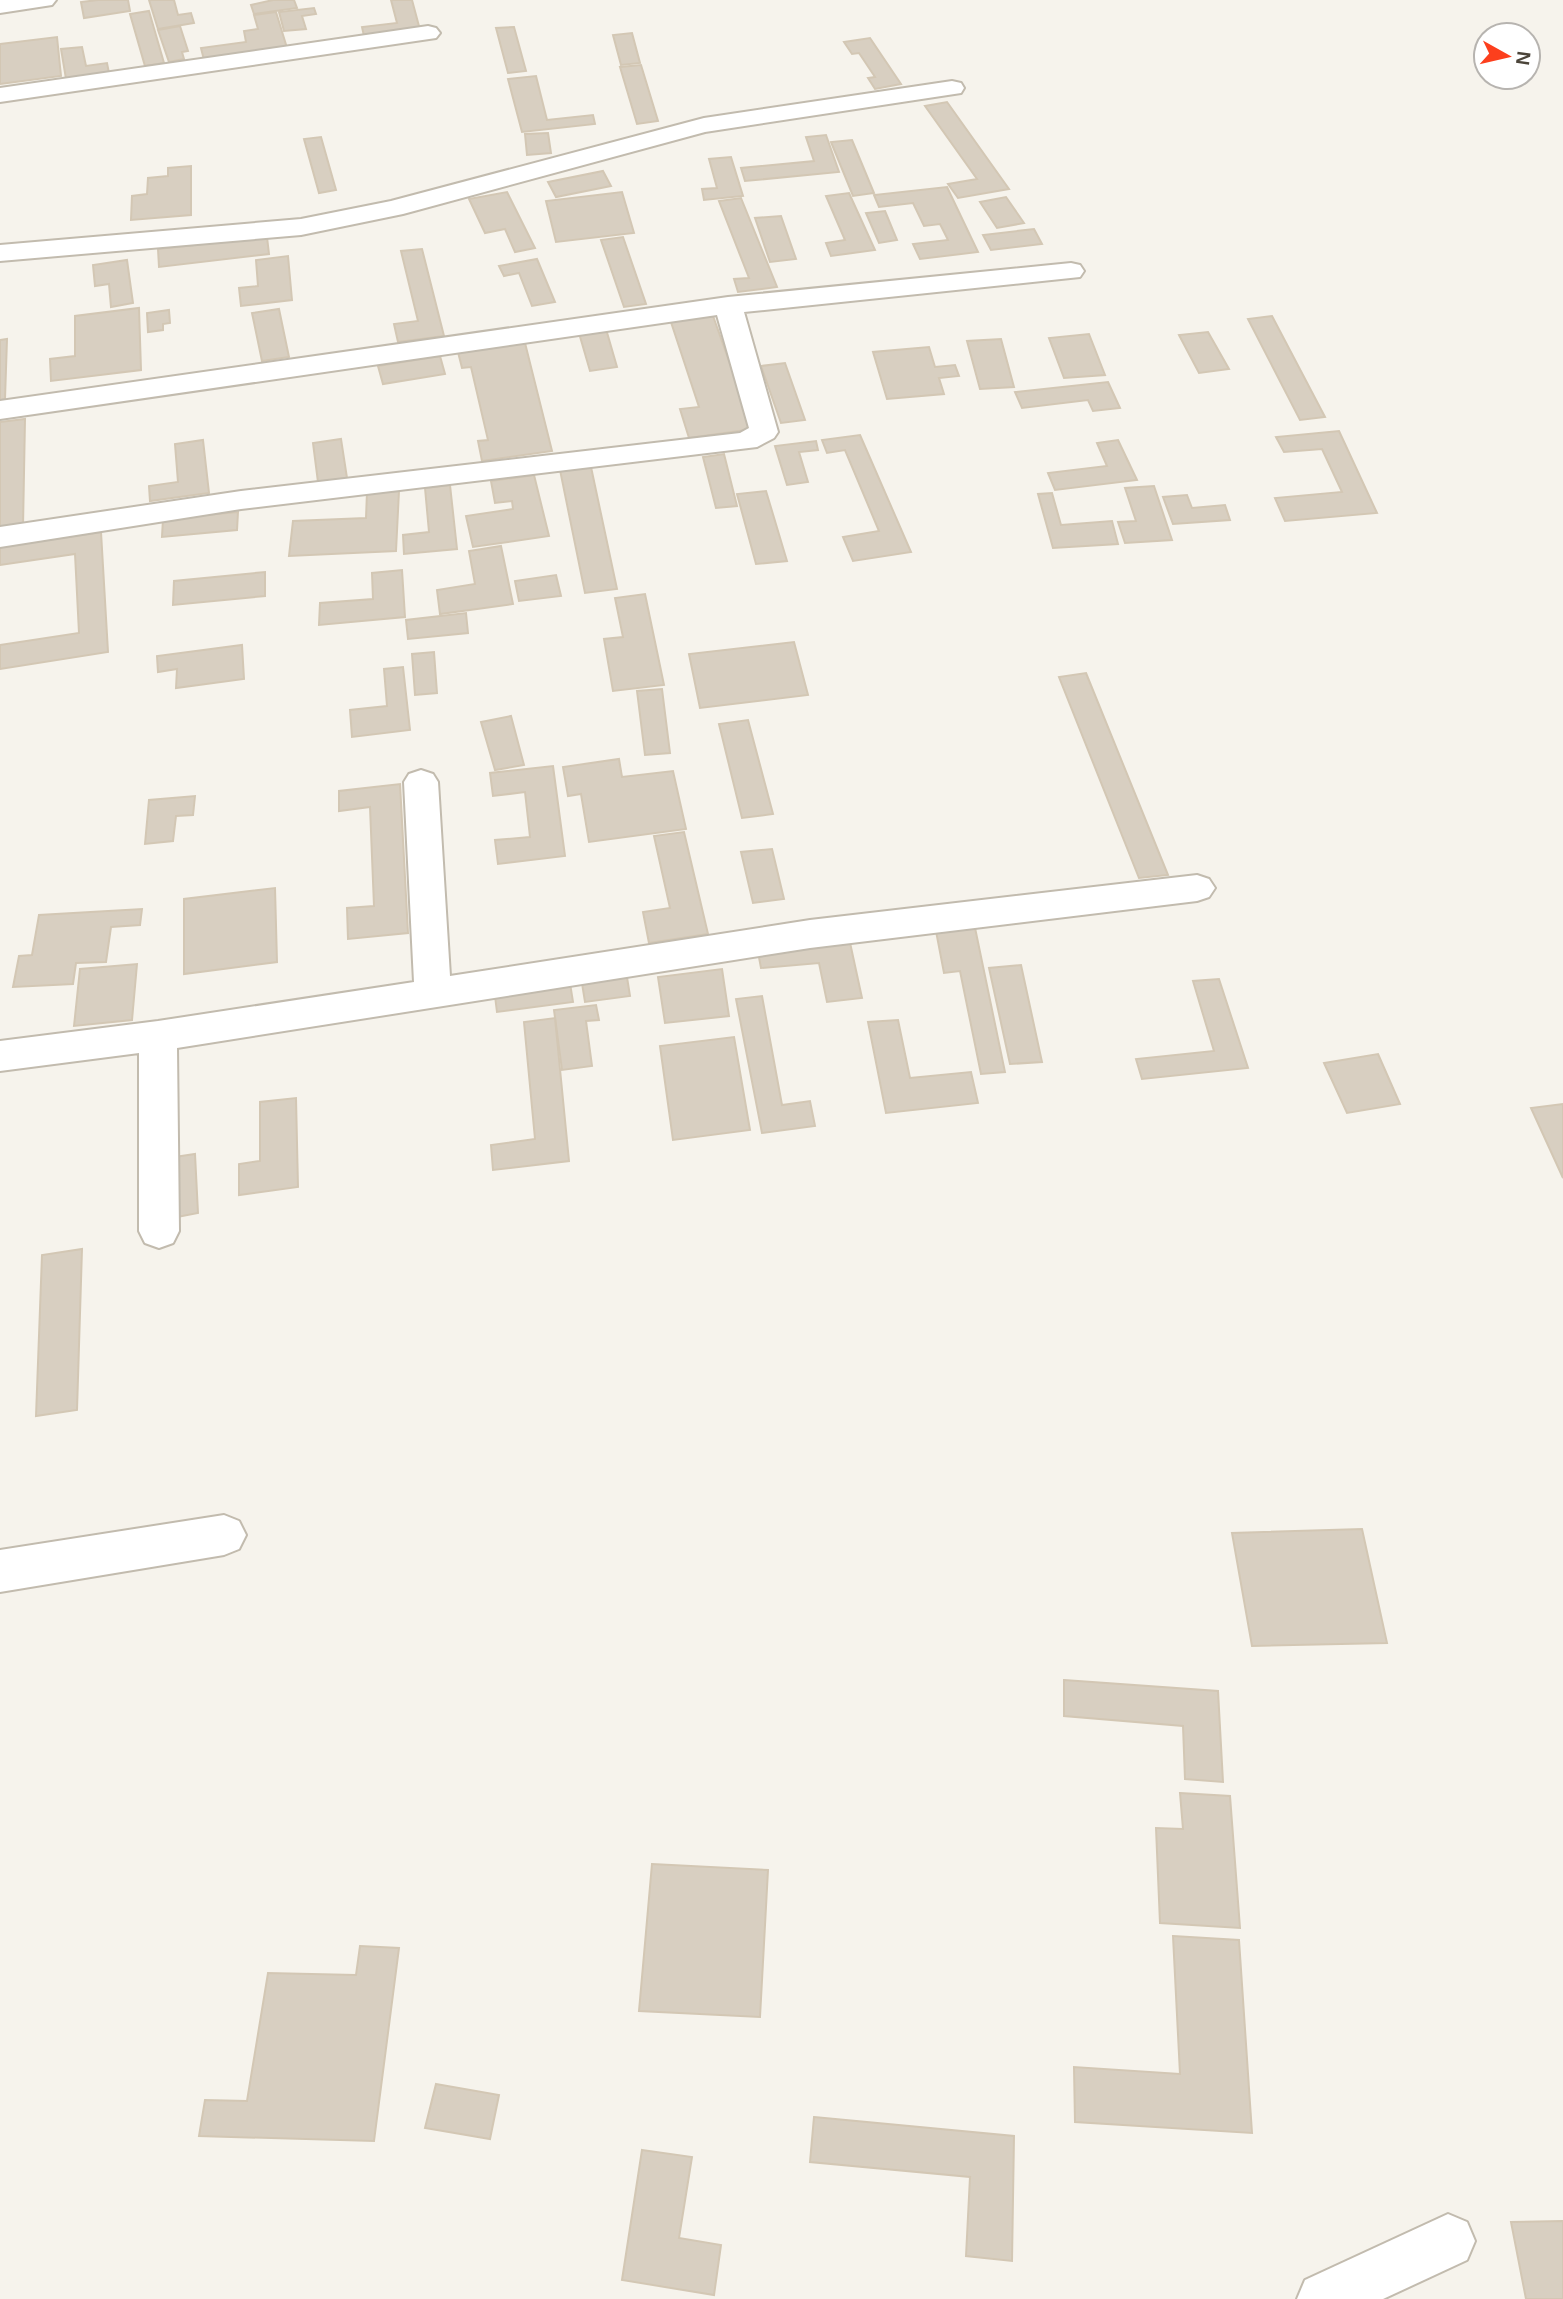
<svg xmlns="http://www.w3.org/2000/svg" width="1563" height="2299" viewBox="0 0 1563 2299" font-family="Helvetica,sans-serif">
	<rect width="100%" height="100%" fill="#f6f3ec"/>
	<g fill="#d8cfc1" stroke="#d3c7b4" stroke-width="2">
		<polygon points="98,0 128,0 130,11 84,18 81,2"/>
		<polygon points="149,0 174,0 178,15 191,13 194,23 158,29"/>
		<polygon points="273,0 294,0 297,8 254,14 251,5"/>
		<polygon points="391,0 412,0 420,30 364,36 362,27 397,23"/>
		<polygon points="314,8 316,14 302,16 306,29 284,31 279,12"/>
		<polygon points="149,11 164,63 145,66 130,14"/>
		<polygon points="276,12 287,48 204,60 201,48 246,42 244,31 258,29 254,15"/>
		<polygon points="180,26 188,51 182,52 184,59 169,62 158,30"/>
		<polygon points="514,27 526,71 508,73 496,28"/>
		<polygon points="632,33 640,63 621,65 613,35"/>
		<polygon points="57,37 61,76 0,84 0,44"/>
		<polygon points="870,38 901,84 875,89 868,78 875,77 859,53 852,54 844,42"/>
		<polygon points="82,47 86,66 107,63 109,73 66,79 61,49"/>
		<polygon points="641,65 658,121 637,124 620,67"/>
		<polygon points="536,76 547,120 593,115 595,124 522,132 508,79"/>
		<polygon points="947,102 1009,189 958,198 948,184 977,179 925,106"/>
		<polygon points="548,133 551,153 527,155 525,134"/>
		<polygon points="826,135 839,172 745,181 741,168 814,161 806,137"/>
		<polygon points="321,137 336,190 319,193 304,139"/>
		<polygon points="852,140 874,193 853,196 831,142"/>
		<polygon points="731,157 743,196 704,200 702,189 717,188 709,159"/>
		<polygon points="191,166 191,215 131,220 132,196 147,194 148,178 168,176 168,168"/>
		<polygon points="603,171 611,186 556,197 548,182"/>
		<polygon points="947,187 978,252 920,259 913,244 948,240 940,224 924,226 913,203 879,207 874,195"/>
		<polygon points="507,192 535,248 515,252 505,229 485,233 469,199"/>
		<polygon points="622,192 634,233 556,242 546,201"/>
		<polygon points="849,193 875,250 831,256 826,243 845,240 826,196"/>
		<polygon points="1006,197 1024,223 997,228 980,202"/>
		<polygon points="741,198 777,287 738,292 734,279 749,278 719,201"/>
		<polygon points="885,211 897,240 879,243 866,213"/>
		<polygon points="781,216 796,259 770,262 755,218"/>
		<polygon points="1034,229 1042,244 991,250 983,235"/>
		<polygon points="267,237 269,254 159,267 158,249"/>
		<polygon points="623,237 646,304 624,307 601,240"/>
		<polygon points="422,249 444,336 398,342 394,324 418,321 401,251"/>
		<polygon points="288,256 292,300 241,306 239,288 258,286 256,260"/>
		<polygon points="537,259 555,302 532,306 519,273 504,276 499,266"/>
		<polygon points="127,260 133,303 111,307 109,284 95,286 93,265"/>
		<polygon points="139,308 141,370 51,381 50,359 75,356 75,316"/>
		<polygon points="279,309 289,357 262,361 252,313"/>
		<polygon points="169,310 170,323 163,324 163,330 148,332 147,313"/>
		<polygon points="712,313 753,429 689,438 680,409 699,407 670,319"/>
		<polygon points="1272,316 1325,417 1300,420 1248,319"/>
		<polygon points="606,329 617,367 590,371 579,333"/>
		<polygon points="1208,332 1229,369 1199,373 1179,335"/>
		<polygon points="1089,334 1105,375 1064,378 1049,338"/>
		<polygon points="7,339 5,399 0,400 0,340"/>
		<polygon points="1001,339 1014,387 980,389 967,341"/>
		<polygon points="525,343 552,451 482,461 478,441 488,440 471,367 462,368 458,352"/>
		<polygon points="929,347 935,367 955,365 959,376 939,378 944,394 887,399 873,352"/>
		<polygon points="440,356 445,374 383,384 378,366"/>
		<polygon points="785,363 805,420 781,423 761,366"/>
		<polygon points="1108,382 1120,408 1093,411 1088,400 1022,408 1015,392"/>
		<polygon points="25,419 23,527 0,530 0,422"/>
		<polygon points="1339,431 1377,513 1285,521 1275,498 1342,492 1322,449 1284,452 1276,437"/>
		<polygon points="860,435 911,552 853,561 843,537 879,531 845,450 827,453 822,440"/>
		<polygon points="341,439 347,478 318,482 313,443"/>
		<polygon points="203,440 209,493 150,501 149,486 178,482 175,444"/>
		<polygon points="1118,440 1137,480 1055,490 1048,473 1107,466 1097,443"/>
		<polygon points="816,441 818,450 799,452 808,482 787,485 775,446"/>
		<polygon points="724,454 737,506 716,508 703,457"/>
		<polygon points="591,467 617,589 585,593 560,470"/>
		<polygon points="534,475 549,536 473,547 466,516 513,509 512,501 495,503 491,481"/>
		<polygon points="450,485 457,549 404,554 403,535 429,532 425,488"/>
		<polygon points="1154,486 1172,540 1125,543 1118,522 1136,521 1125,488"/>
		<polygon points="399,491 396,551 289,556 293,521 366,518 367,492"/>
		<polygon points="766,491 787,561 756,564 737,494"/>
		<polygon points="1052,493 1061,525 1112,521 1118,544 1053,548 1038,494"/>
		<polygon points="1187,495 1192,508 1225,505 1230,520 1173,524 1163,497"/>
		<polygon points="238,512 237,530 162,537 163,519"/>
		<polygon points="101,532 108,652 0,669 0,645 79,633 75,554 0,565 0,547"/>
		<polygon points="501,546 513,604 440,614 437,590 475,584 469,551"/>
		<polygon points="402,570 405,617 319,625 320,603 373,599 372,573"/>
		<polygon points="265,572 265,596 173,605 174,581"/>
		<polygon points="556,575 561,596 519,601 515,581"/>
		<polygon points="645,594 664,685 613,691 604,639 623,637 615,598"/>
		<polygon points="466,613 468,633 408,639 406,620"/>
		<polygon points="794,642 808,695 700,708 689,654"/>
		<polygon points="242,645 244,679 176,688 177,669 158,672 157,656"/>
		<polygon points="434,652 437,693 415,695 412,654"/>
		<polygon points="403,667 410,730 352,737 350,710 387,706 384,669"/>
		<polygon points="1086,673 1168,875 1139,878 1059,677"/>
		<polygon points="662,689 670,753 645,755 637,691"/>
		<polygon points="511,716 524,765 495,770 481,722"/>
		<polygon points="748,720 773,814 742,818 719,724"/>
		<polygon points="619,759 622,777 673,771 686,829 589,842 581,794 568,796 563,767"/>
		<polygon points="553,766 565,856 498,864 495,840 530,837 525,792 493,796 490,773"/>
		<polygon points="400,784 408,933 348,939 347,908 374,906 370,807 339,811 339,791"/>
		<polygon points="195,796 193,815 176,816 173,841 145,844 149,800"/>
		<polygon points="684,832 708,934 649,943 643,912 670,908 654,836"/>
		<polygon points="772,849 784,899 753,903 741,852"/>
		<polygon points="275,888 277,962 184,974 184,899"/>
		<polygon points="142,909 140,925 111,927 106,962 76,963 73,984 13,987 19,956 32,955 39,915"/>
		<polygon points="974,923 1005,1072 981,1074 960,971 944,973 935,926"/>
		<polygon points="849,938 862,998 827,1002 819,963 761,968 757,947"/>
		<polygon points="137,964 132,1020 74,1026 80,969"/>
		<polygon points="1021,965 1042,1062 1010,1064 989,968"/>
		<polygon points="722,969 729,1016 665,1023 658,977"/>
		<polygon points="626,971 630,996 585,1002 581,977"/>
		<polygon points="569,977 573,1002 497,1012 494,988"/>
		<polygon points="1219,979 1248,1068 1142,1079 1136,1059 1214,1051 1193,981"/>
		<polygon points="762,996 782,1105 810,1101 815,1126 762,1133 736,999"/>
		<polygon points="596,1005 599,1020 586,1021 592,1066 562,1070 554,1010"/>
		<polygon points="555,1018 569,1161 493,1170 491,1145 535,1139 524,1022"/>
		<polygon points="898,1020 910,1078 971,1072 978,1103 886,1113 868,1022"/>
		<polygon points="734,1037 750,1130 673,1140 660,1046"/>
		<polygon points="1378,1054 1400,1104 1347,1113 1324,1063"/>
		<polygon points="296,1098 298,1187 239,1195 239,1164 260,1161 260,1102"/>
		<polygon points="1563,1104 1563,1178 1531,1108"/>
		<polygon points="195,1154 198,1213 177,1217 174,1157"/>
		<polygon points="82,1249 77,1410 36,1416 42,1255"/>
		<polygon points="1362,1529 1387,1643 1252,1646 1232,1533"/>
		<polygon points="1064,1680 1218,1691 1223,1782 1185,1779 1183,1726 1064,1716"/>
		<polygon points="1180,1793 1230,1796 1240,1928 1160,1923 1156,1828 1183,1829"/>
		<polygon points="652,1864 768,1870 760,2017 639,2011"/>
		<polygon points="1173,1936 1239,1940 1252,2133 1075,2122 1074,2067 1180,2074"/>
		<polygon points="360,1946 399,1948 374,2141 199,2136 205,2100 247,2101 268,1973 356,1975"/>
		<polygon points="436,2084 499,2095 490,2139 425,2128"/>
		<polygon points="814,2117 1014,2136 1012,2261 966,2256 970,2177 810,2162"/>
		<polygon points="642,2150 692,2157 679,2238 721,2245 714,2295 622,2280"/>
		<polygon points="1563,2221 1563,2299 1526,2299 1511,2222"/>
	</g>
	<g fill="none" stroke-linecap="round" stroke-linejoin="round">
		<defs>
			<g id="street">
				<polygon points="0,0 56,0 52,5 0,13"/>
				<polygon points="428,26 436,28 440,33 436,38 0,102 0,88"/>
				<polygon points="952,81 961,83 964,88 961,93 705,132 403,214 301,235 0,261 0,245 301,219 391,201 704,118"/>
				<polygon points="1071,263 1080,265 1084,271 1080,277 744,312 778,432 774,438 757,447 241,509 0,547 0,527 241,491 740,433 749,428 717,315 0,419 0,401 728,297"/>
				<polygon points="421,770 433,774 438,782 450,976 810,920 1197,875 1209,879 1215,888 1209,897 1197,901 810,948 177,1048 179,1231 173,1243 159,1248 145,1243 139,1231 139,1053 0,1071 0,1041 158,1021 414,982 404,782 409,774"/>
				<polygon points="224,1515 239,1521 246,1535 239,1549 224,1555 0,1592 0,1550"/>
				<polygon points="1448,2214 1467,2222 1475,2241 1467,2260 1383,2299 1297,2299 1305,2280"/>
			</g>
		</defs>
		<use href="#street" stroke="#c2bbae" stroke-width="4"/>
		<use href="#street" fill="#fff" fill-rule="evenodd"/>
	</g>
	<g transform="translate(1507 56) rotate(98)"><circle r="33" fill="#ffffff" stroke="#b7b4b0" stroke-width="2"/>
	<path d="M0-5L12 26L0 18L-12 26Z" fill="#fc3f1d"/>
	<text y="-10" font-size="19" font-weight="bold" text-anchor="middle" fill="#4b4439">N</text>
	</g>
</svg>
